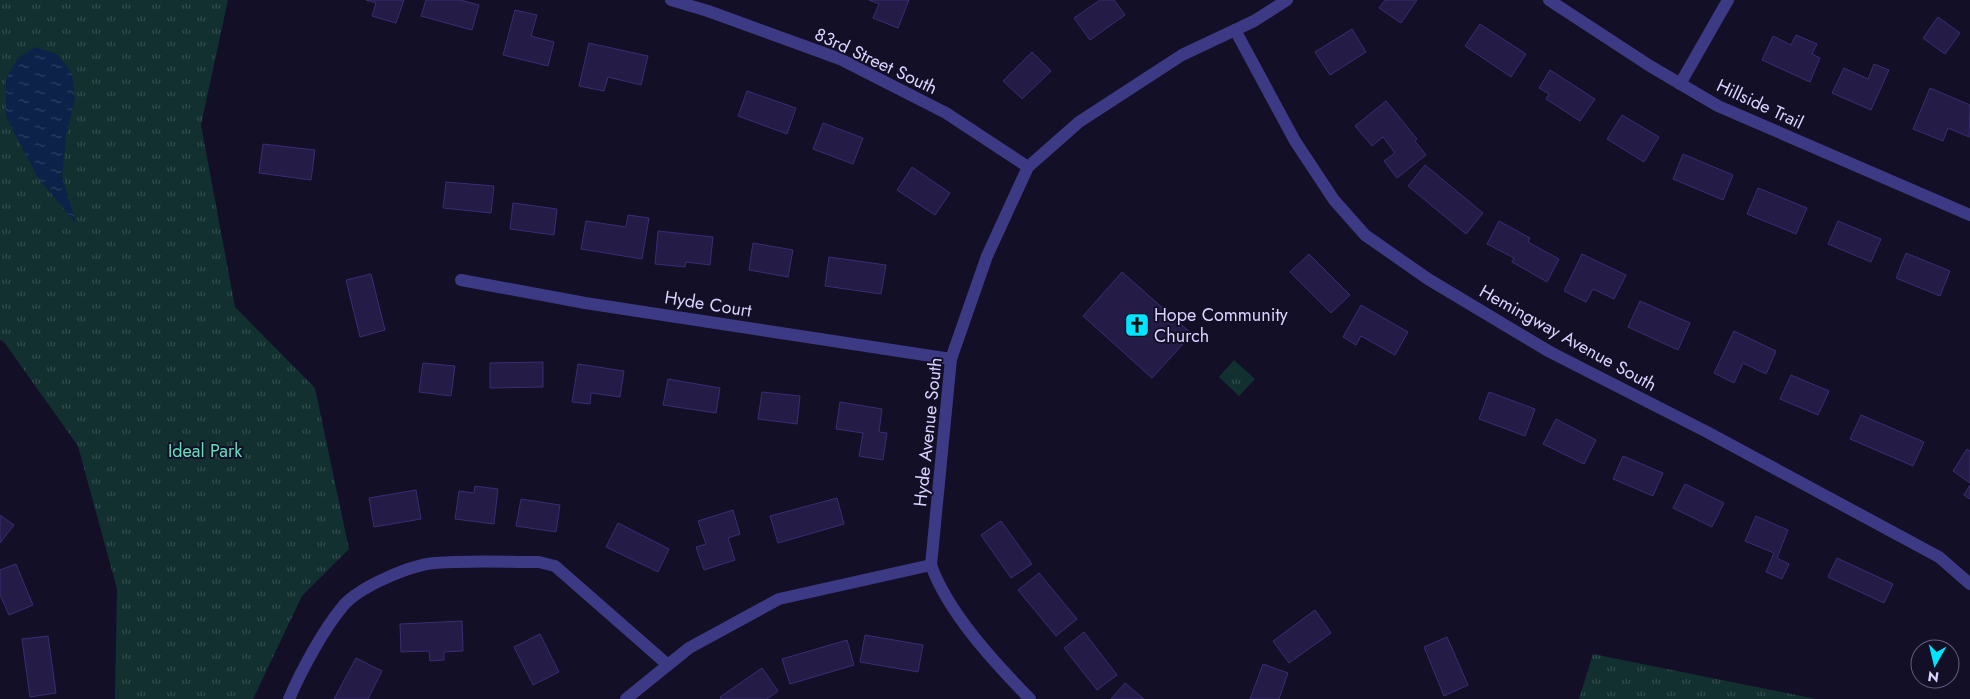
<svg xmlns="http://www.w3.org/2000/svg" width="1970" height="699" viewBox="0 0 1970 699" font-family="Jost,sans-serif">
	<defs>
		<pattern id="grass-tufts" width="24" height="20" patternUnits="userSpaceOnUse" patternTransform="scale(1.25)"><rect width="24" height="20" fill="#12302f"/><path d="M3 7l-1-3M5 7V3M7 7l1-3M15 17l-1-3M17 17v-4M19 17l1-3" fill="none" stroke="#344d4e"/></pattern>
		<pattern id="water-ripples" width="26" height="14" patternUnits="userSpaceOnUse" patternTransform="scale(1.25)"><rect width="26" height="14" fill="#0c2248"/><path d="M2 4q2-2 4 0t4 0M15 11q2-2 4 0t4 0" fill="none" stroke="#2f4163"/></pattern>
	</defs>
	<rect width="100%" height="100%" fill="#130f26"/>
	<g fill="url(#grass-tufts)">
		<polygon points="0,0 228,0 201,125 235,307 315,388 349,549 302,596 253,699 115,699 117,589 78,446 4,342 0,340"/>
		<polygon points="1234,360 1255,379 1239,396 1219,377"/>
		<polygon points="1593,654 1816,699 1579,699"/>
	</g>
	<polygon fill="url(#water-ripples)" points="35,47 57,54 72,73 75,99 66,136 62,177 76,223 38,178 6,117 6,79 18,58"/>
	<g fill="#241b47" stroke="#3b2d73">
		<polygon points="366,0 404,0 396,23 372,16 376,3"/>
		<polygon points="426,0 460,0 479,5 472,30 421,16"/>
		<polygon points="869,0 909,0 898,28 873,18 879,4"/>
		<polygon points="1100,0 1114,0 1125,15 1090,40 1074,18"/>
		<polygon points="1385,0 1417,0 1401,23 1379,8"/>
		<polygon points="515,10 537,15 531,36 554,42 548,66 503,55"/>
		<polygon points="1938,17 1960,33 1945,54 1923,38"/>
		<polygon points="1480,24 1526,54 1511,77 1465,46"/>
		<polygon points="1352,29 1366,52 1330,75 1315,52"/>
		<polygon points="1796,35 1817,44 1812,54 1820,58 1810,82 1762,60 1773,36 1791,45"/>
		<polygon points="589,43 648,56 641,85 608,77 604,91 579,86"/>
		<polygon points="1032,52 1051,71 1022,99 1003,81"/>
		<polygon points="1874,64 1889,70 1871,110 1832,93 1844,68 1868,79"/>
		<polygon points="1550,70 1595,99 1580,121 1546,99 1549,94 1539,88"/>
		<polygon points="1930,88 1970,105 1969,137 1948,128 1943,141 1913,129"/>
		<polygon points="747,91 796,108 787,134 738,116"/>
		<polygon points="1386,101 1417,139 1415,141 1426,155 1397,178 1384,161 1395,153 1383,137 1372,146 1355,126"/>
		<polygon points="1622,115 1659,137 1644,162 1607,139"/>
		<polygon points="823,123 863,138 853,164 813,149"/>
		<polygon points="263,144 315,150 311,180 259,173"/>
		<polygon points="1683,154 1733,175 1723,200 1673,179"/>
		<polygon points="1425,165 1483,213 1466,234 1408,186"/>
		<polygon points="912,167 950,193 935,215 897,190"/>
		<polygon points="446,182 494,186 491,213 443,208"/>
		<polygon points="1758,188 1807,208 1796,234 1747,214"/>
		<polygon points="513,203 557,209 554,235 510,229"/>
		<polygon points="628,215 649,218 642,259 581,249 586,221 626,227"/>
		<polygon points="1499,221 1530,238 1528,242 1559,259 1547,282 1512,262 1514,258 1487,244"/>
		<polygon points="1838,221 1881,239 1871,262 1828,244"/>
		<polygon points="658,231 713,237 710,265 686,262 685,267 655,264"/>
		<polygon points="753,243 793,250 788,277 749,270"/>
		<polygon points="1906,253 1950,271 1940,296 1896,278"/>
		<polygon points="1309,254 1350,295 1331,313 1290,272"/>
		<polygon points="1582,254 1626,275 1614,299 1593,289 1586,302 1564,291"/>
		<polygon points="829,257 886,265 881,294 825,286"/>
		<polygon points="1122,272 1192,334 1152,378 1083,316"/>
		<polygon points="371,274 385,330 360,337 346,280"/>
		<polygon points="1640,301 1690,323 1678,350 1628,327"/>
		<polygon points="1361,305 1408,332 1395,355 1361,336 1356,345 1343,337"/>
		<polygon points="1734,331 1776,351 1766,374 1743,363 1734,383 1714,373"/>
		<polygon points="543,362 543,387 490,388 490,363"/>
		<polygon points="423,363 455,366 451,396 419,392"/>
		<polygon points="578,364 624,371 620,397 591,393 590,404 572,402"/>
		<polygon points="1791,375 1829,391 1818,415 1780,399"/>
		<polygon points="668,379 720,388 716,413 663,405"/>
		<polygon points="762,392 800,396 797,424 758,419"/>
		<polygon points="1489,392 1535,409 1525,436 1479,419"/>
		<polygon points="840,402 882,409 879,432 887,433 883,460 859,456 863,433 836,429"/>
		<polygon points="1861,415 1924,442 1913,466 1850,439"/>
		<polygon points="1556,419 1596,440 1584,464 1543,444"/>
		<polygon points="1967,449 1970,451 1970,483 1953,471"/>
		<polygon points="1623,456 1663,473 1653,496 1613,479"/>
		<polygon points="1685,484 1724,503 1712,527 1673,508"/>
		<polygon points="1970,485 1970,499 1964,495"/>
		<polygon points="475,486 498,489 494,524 455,519 459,491 474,493"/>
		<polygon points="416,490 421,519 374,527 369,498"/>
		<polygon points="837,498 844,524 778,543 770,516"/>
		<polygon points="521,499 560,505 556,532 516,526"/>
		<polygon points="733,510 740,534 728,538 735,560 704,570 696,547 706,544 698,521"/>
		<polygon points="0,515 14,525 0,543"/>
		<polygon points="1756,516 1788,530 1777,558 1789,564 1782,579 1766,572 1774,553 1745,541"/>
		<polygon points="1001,521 1032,564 1011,578 981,535"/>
		<polygon points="618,523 669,549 658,572 606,547"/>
		<polygon points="1837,558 1893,584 1884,603 1828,577"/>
		<polygon points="16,564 33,605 9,615 0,595 0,570"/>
		<polygon points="1039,573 1077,619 1056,636 1018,590"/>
		<polygon points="1315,610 1331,633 1289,663 1273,641"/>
		<polygon points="462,621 463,651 444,652 444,660 430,661 429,651 401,652 400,624"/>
		<polygon points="1084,632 1117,675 1097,690 1064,648"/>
		<polygon points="540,634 559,672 533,685 514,647"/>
		<polygon points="865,635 923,645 918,672 860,662"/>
		<polygon points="48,636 56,693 30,697 22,639"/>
		<polygon points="1447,637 1468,685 1444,696 1424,647"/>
		<polygon points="847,640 854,665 790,684 782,659"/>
		<polygon points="356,658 382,671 368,699 334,699"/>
		<polygon points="1263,664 1288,673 1279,699 1250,699"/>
		<polygon points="762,668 778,691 767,699 721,699 720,697"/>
		<polygon points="1125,683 1144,699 1111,699"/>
	</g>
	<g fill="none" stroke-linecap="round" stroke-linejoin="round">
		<g stroke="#3d3a85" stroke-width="12">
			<polyline points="671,0 708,11 840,59 946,113 1028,167"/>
			<polyline points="1549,0 1650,66 1718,106 1970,215"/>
			<polyline points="1235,30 1295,141 1334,200 1365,235 1428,279 1550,352 1707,432 1939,557 1970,584"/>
			<polyline points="1680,84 1728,0"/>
			<polyline points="461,280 585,303 951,359"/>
			<path d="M289,699c12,-28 34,-69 54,-93 16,-19 67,-41 92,-43 34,-3 70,-1 104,-1l16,4 113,99"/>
			<polyline points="626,699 689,648 779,599 931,565"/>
			<path d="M1030,699c-35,-36 -82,-86 -99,-134l20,-206 36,-103 41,-89 51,-45 103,-67 72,-34 33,-21"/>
		</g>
	</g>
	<defs>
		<symbol id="church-square" viewBox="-11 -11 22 22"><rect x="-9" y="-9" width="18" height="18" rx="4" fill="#00e5ff" stroke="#130f26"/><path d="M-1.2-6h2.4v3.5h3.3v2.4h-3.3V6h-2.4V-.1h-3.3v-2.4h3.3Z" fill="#111"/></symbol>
	</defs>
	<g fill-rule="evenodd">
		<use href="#church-square" x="1123" y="311" width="28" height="28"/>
	</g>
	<g text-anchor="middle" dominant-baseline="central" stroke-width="4" stroke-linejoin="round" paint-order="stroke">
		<g font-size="18" fill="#d9d4ff" stroke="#130f26">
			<text transform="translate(876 61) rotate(25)">83rd Street South</text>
			<text transform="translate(1760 104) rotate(25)">Hillside Trail</text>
			<text transform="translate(708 304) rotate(9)">Hyde Court</text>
			<text transform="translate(1568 338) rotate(29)">Hemingway Avenue South</text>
			<text transform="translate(928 432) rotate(-84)">Hyde Avenue South</text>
		</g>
		<g font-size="18" fill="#d9d4ff" stroke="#130f26" text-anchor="start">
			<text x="1154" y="315">Hope Community<tspan x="1154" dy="21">Church</tspan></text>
		</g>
		<g font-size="18" fill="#5fe0c0" stroke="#130f26">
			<text x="205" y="451">Ideal Park</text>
		</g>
	</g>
	<g transform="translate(1935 664) rotate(188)"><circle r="24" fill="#130f26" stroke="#625e7d"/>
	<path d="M0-4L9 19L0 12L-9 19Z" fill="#00e5ff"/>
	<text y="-8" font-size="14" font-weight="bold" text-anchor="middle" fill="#d9d4ff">N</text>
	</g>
</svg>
